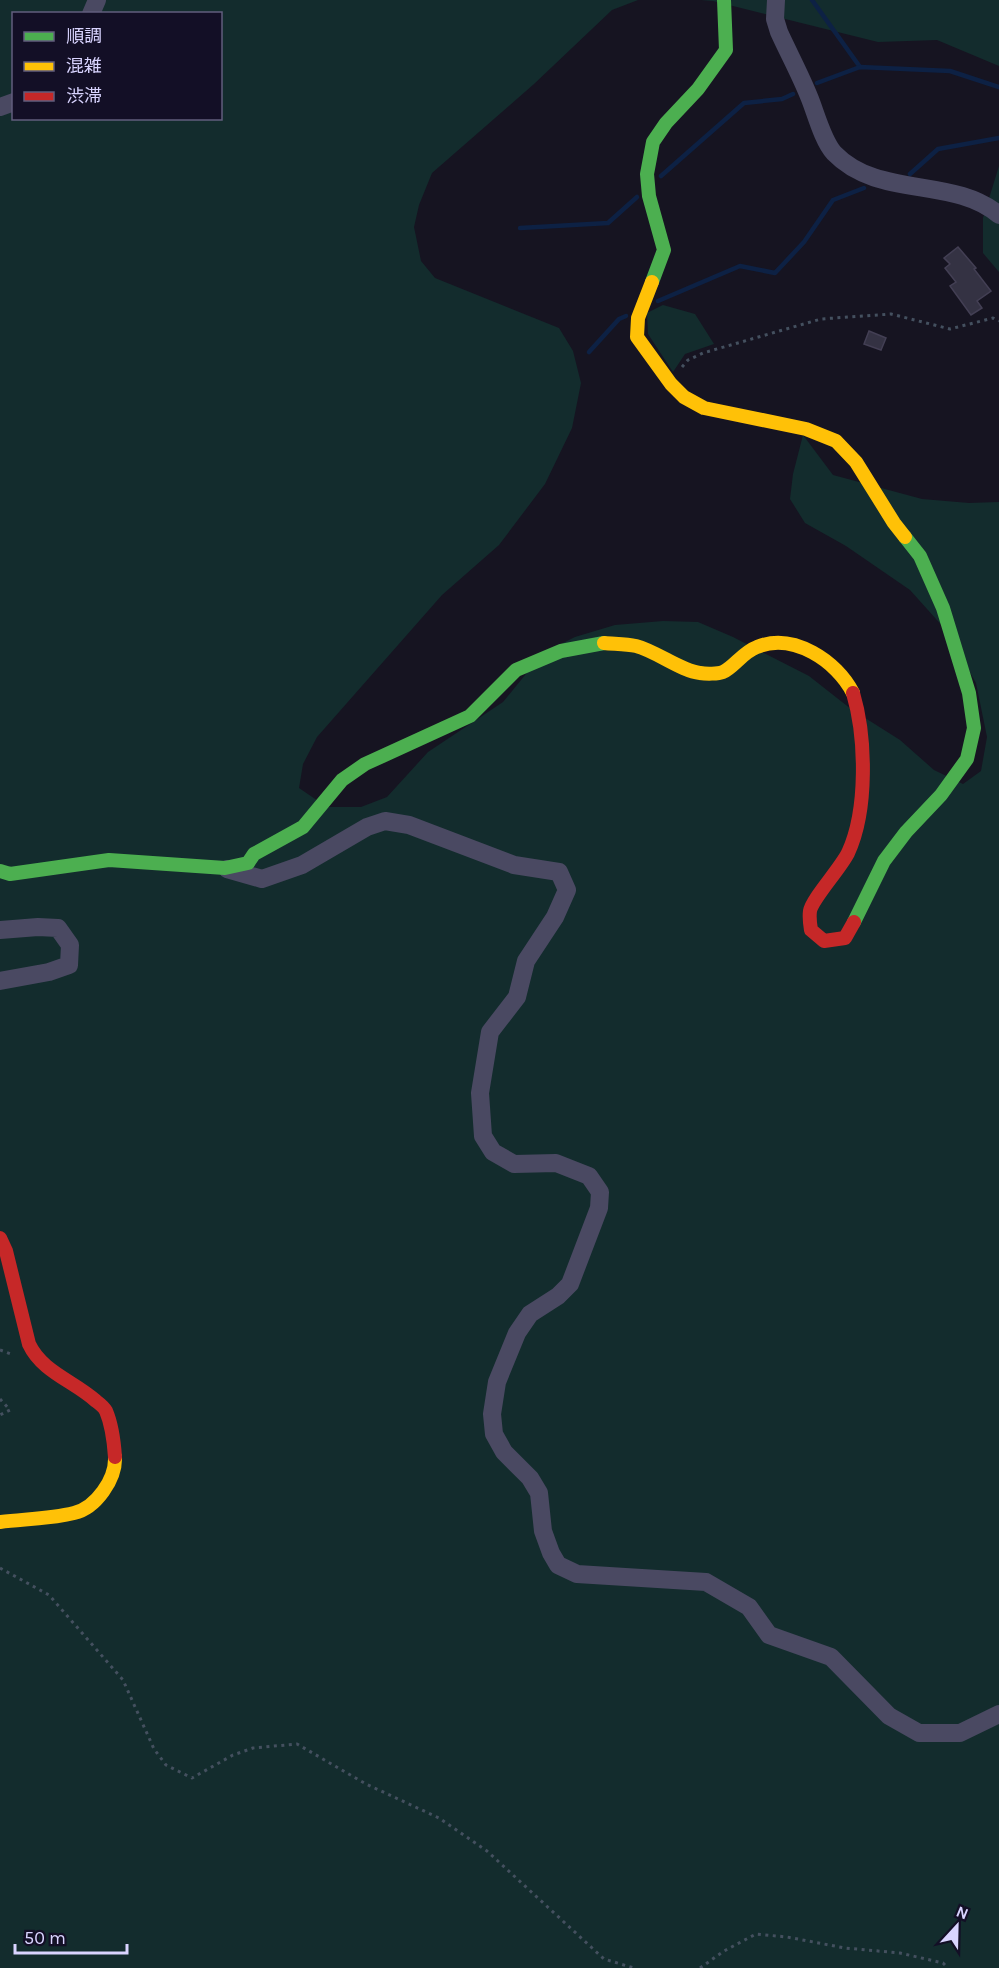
<svg xmlns="http://www.w3.org/2000/svg" width="999" height="1968" viewBox="0 0 999 1968" font-family="Karla,'Noto Sans JP',sans-serif">
	<rect width="100%" height="100%" fill="#161421"/>
	<g fill="#132c2d" fill-rule="evenodd">
		<path d="M0,0h638l-26,10 -78,74 -102,89 -13,32 -5,22 7,34 14,17 124,50 14,23 8,32 -9,45 -27,56 -46,61 -57,50 -125,142 -14,27 -4,24 28,19h34l26,-10 41,-45 75,-50 40,-49 32,-16 40,-12 48,-4 35,1 35,15 76,39 42,33 49,31 34,30 29,14 18,-13 6,-34 -11,-54 -31,-54 -35,-39 -64,-44 -41,-23 -15,-24 3,-25 10,-39 30,40 89,24 47,4 30,-1v1466h-999zM14,14h206v104h-206z"/>
		<polygon points="701,0 999,0 999,66 937,40 878,42 713,1"/>
		<polygon points="999,166 999,272 983,253 983,218"/>
		<polygon points="663,305 695,314 714,344 685,354 673,372 648,334 647,313"/>
	</g>
	<g fill="none" stroke-linecap="round" stroke-linejoin="round">
		<g stroke="#0d2144" stroke-width="4.5">
			<polyline points="812,0 860,67"/>
			<polyline points="817,83 860,67 950,71 999,87"/>
			<polyline points="910,174 938,149 999,138"/>
			<polyline points="661,176 744,103 782,99 793,94"/>
			<polyline points="520,228 608,223 637,197"/>
			<polyline points="658,301 740,266 775,273 804,242 833,200 864,188"/>
			<polyline points="589,352 619,319 626,316"/>
		</g>
	</g>
	<g fill="#343243" stroke="#433f54" stroke-width="1.5">
		<polygon points="958,247 976,268 974,269 991,291 977,301 982,308 971,315 950,286 956,282 945,268 950,264 944,258"/>
		<polygon points="869,331 886,338 881,350 864,344"/>
	</g>
	<g fill="none" stroke-linecap="round" stroke-linejoin="round">
		<g stroke="#44505f" stroke-width="3" stroke-dasharray="3 4.5" stroke-linecap="butt">
			<polyline points="682,367 688,360 703,353 821,319 891,314 950,329 993,318 999,321"/>
			<polyline points="0,1350 11,1354"/>
			<polyline points="0,1399 10,1410 0,1415"/>
			<polyline points="0,1568 49,1595 123,1680 154,1749 166,1765 192,1778 233,1755 253,1748 297,1744 366,1784 439,1818 487,1851 604,1959 634,1968"/>
			<polyline points="700,1968 724,1951 756,1934 787,1937 845,1948 900,1953 943,1963 948,1968"/>
		</g>
		<g stroke="#4a4962" stroke-width="18">
			<path d="M776,0l-1,19 4,13c10,22 22,44 31,67 6,15 13,42 24,54 44,46 119,23 165,62"/>
			<polyline points="91,14 97,0"/>
			<polyline points="0,107 14,102"/>
			<polyline points="227,869 262,879 302,865 367,827 385,821 409,825 514,865 559,872 567,890 555,917 526,961 517,997 490,1032 480,1093 483,1136 493,1152 514,1164 556,1163 589,1176 600,1192 599,1208 570,1284 558,1296 530,1314 517,1333 497,1382 492,1414 494,1434 504,1452 530,1478 539,1493 543,1531 551,1553 558,1565 577,1574 706,1582 749,1607 769,1635 831,1657 889,1716 919,1733 960,1733 999,1714"/>
			<polyline points="0,930 38,927 58,928 70,945 69,965 49,972 0,981"/>
		</g>
		<g stroke="#4caf50" stroke-width="14">
			<polyline points="652,282 664,250 649,196 647,174 653,142 666,123 698,89 726,50 724,0"/>
			<polyline points="0,871 10,874 109,860 225,868 248,863 254,854 303,827 342,780 365,764 470,716 516,670 561,651 604,643"/>
			<polyline points="854,922 884,861 906,832 941,795 967,759 974,728 969,693 943,608 920,556 905,537"/>
		</g>
		<g stroke="#ffc107" stroke-width="14">
			<polyline points="652,282 638,318 637,337 671,384 684,397 704,408 806,429 836,441 856,462 894,523 905,537"/>
			<path d="M604,643c10,1 22,1 32,3 20,5 45,25 64,27 6,1 18,1 23,-1 11,-5 20,-20 34,-25 36,-15 80,14 96,46"/>
			<path d="M0,1522c24,-3 50,-3 74,-9 22,-5 42,-34 41,-56"/>
		</g>
		<g stroke="#c62828" stroke-width="14">
			<path d="M853,693c13,44 15,117 -5,160 -8,16 -36,46 -38,58 -1,7 0,13 1,19l13,11 21,-3 9,-16"/>
			<path d="M0,1238l6,13 23,93c13,28 45,37 67,57 4,3 8,6 10,10 6,14 8,31 9,46"/>
		</g>
	</g>
	<rect x="12" y="12" width="210" height="108" fill="#130f26" stroke="#625e7d" stroke-width="1.5"/>
	<rect x="24" y="32" width="30" height="9" fill="#4caf50" stroke="#625e7d" stroke-width="1.5"/>
	<text x="66" y="42" font-size="18" fill="#d9d4ff">順調</text>
	<rect x="24" y="62" width="30" height="9" fill="#ffc107" stroke="#625e7d" stroke-width="1.5"/>
	<text x="66" y="72" font-size="18" fill="#d9d4ff">混雑</text>
	<rect x="24" y="92" width="30" height="9" fill="#c62828" stroke="#625e7d" stroke-width="1.5"/>
	<text x="66" y="102" font-size="18" fill="#d9d4ff">渋滞</text>
	<g transform="translate(957 1926) rotate(22)" stroke="#130f26" stroke-width="4.5" paint-order="stroke">
	<path d="M0-4.5L10 22L0 15L-10 22Z" fill="#d9d4ff"/>
	<text y="-9" font-size="16" font-weight="bold" text-anchor="middle" fill="#d9d4ff">N</text>
	</g>
	<path d="M15 1944v9h112v-9" fill="none" stroke="#d9d4ff" stroke-width="3"/>
	<text x="24" y="1944" font-size="18" fill="#d9d4ff" stroke="#130f26" stroke-width="4.5" paint-order="stroke">50 m</text>
</svg>
